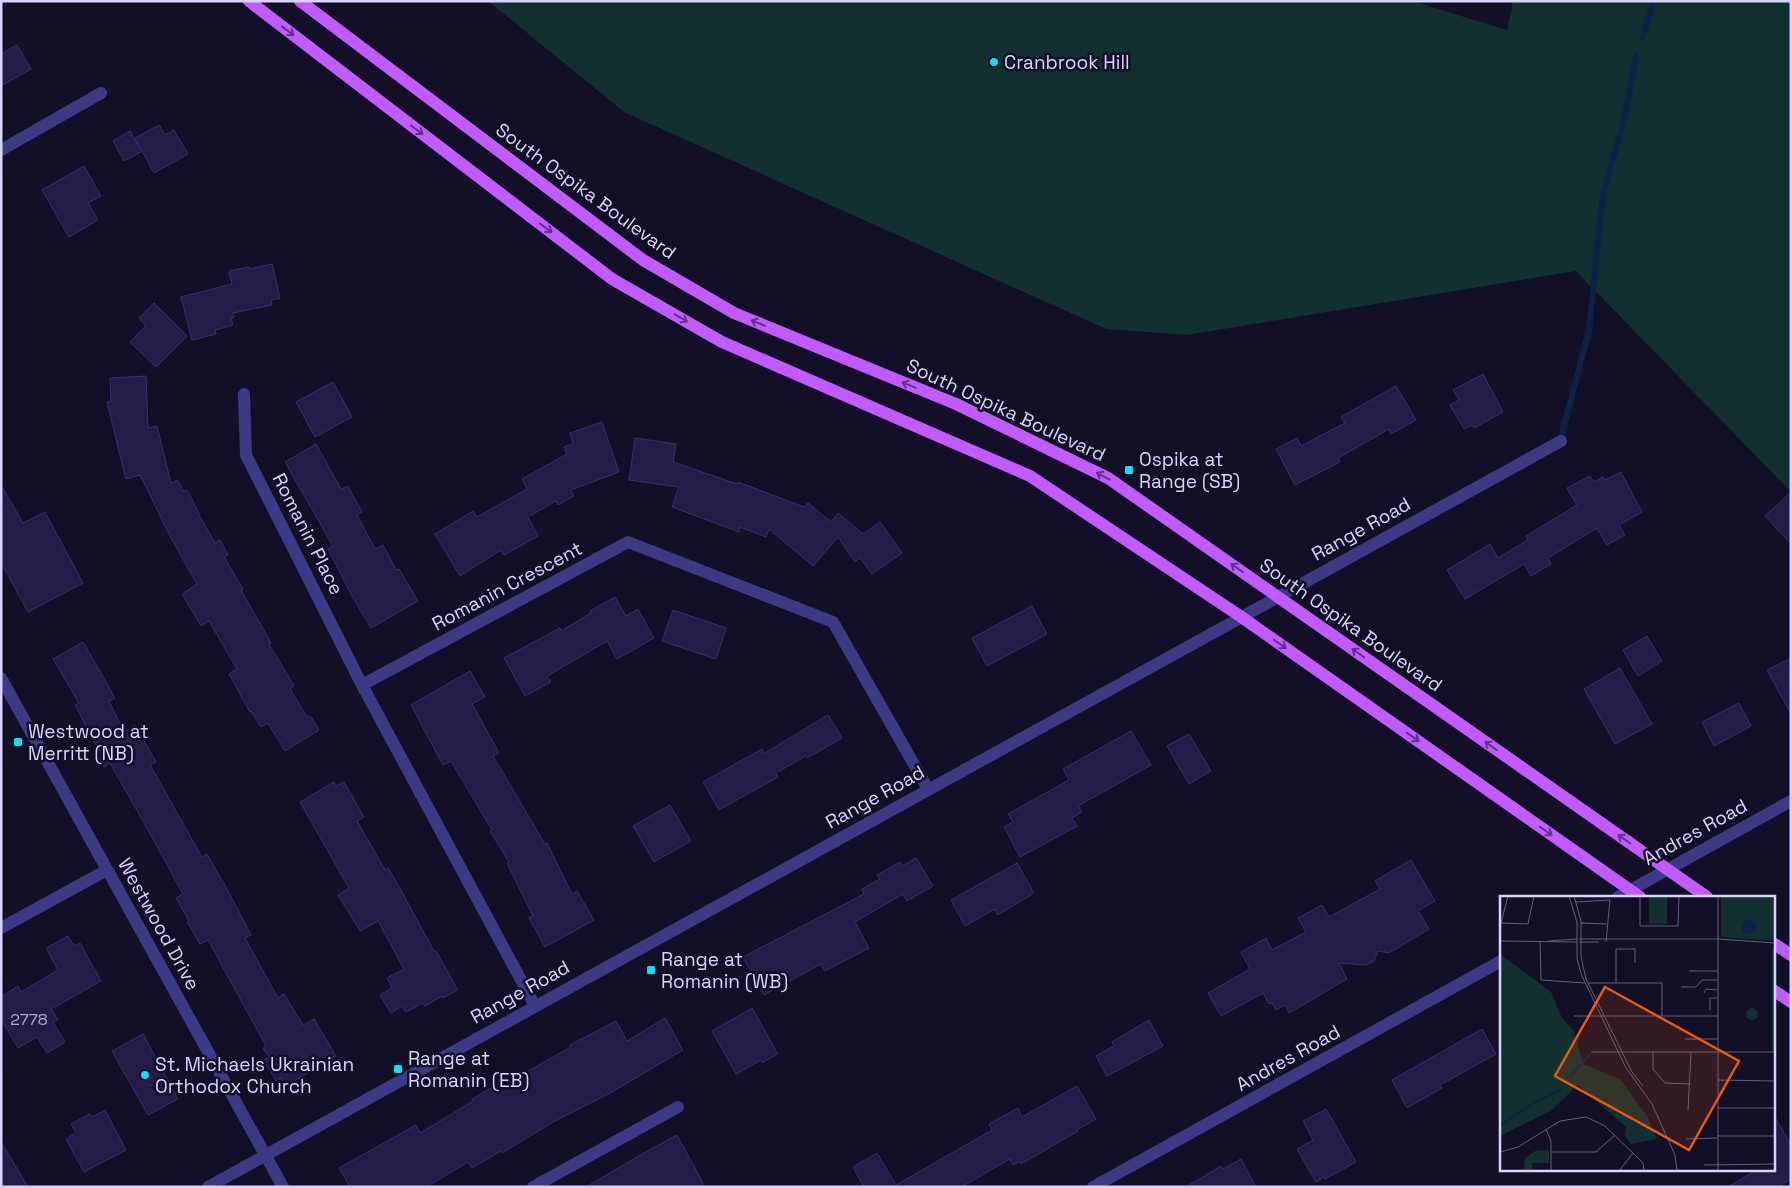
<svg xmlns="http://www.w3.org/2000/svg" width="1792" height="1188" viewBox="0 0 1792 1188" font-family="'Space Grotesk',sans-serif">
	<rect width="100%" height="100%" fill="#130f26"/>
	<polygon fill="#12302f" points="488,1 1412,1 1507,30 1513,1 1791,1 1791,492 1576,271 1187,335 1106,329 624,112"/>
	<g fill="none" stroke-linecap="round" stroke-linejoin="round">
		<g stroke="#0c2248" stroke-width="6">
			<polyline points="1643,37 1653,1"/>
			<polyline points="1561,438 1589,330 1603,194 1625,116 1636,56"/>
		</g>
	</g>
	<g fill="#241b47" stroke="#3b2d73">
		<polygon points="17,45 31,69 1,86 1,54"/>
		<polygon points="159,125 165,135 174,130 188,154 154,173 135,138"/>
		<polygon points="130,131 141,152 124,161 113,141"/>
		<polygon points="84,166 101,196 88,203 98,220 69,237 42,190"/>
		<polygon points="272,264 280,298 271,300 272,305 233,313 234,317 231,318 233,325 215,330 216,334 192,340 181,297 232,284 229,271 249,267 249,269"/>
		<polygon points="154,303 187,336 156,367 130,342 146,326 139,318"/>
		<polygon points="1483,374 1503,412 1474,428 1472,425 1464,429 1450,405 1459,400 1453,390"/>
		<polygon points="146,376 148,428 157,426 171,483 178,480 183,491 187,490 199,513 198,513 215,543 220,540 228,555 224,557 243,589 241,590 271,643 269,644 294,686 290,689 307,717 311,717 319,730 285,751 268,723 261,727 251,711 250,712 229,674 237,669 209,621 201,626 182,594 197,584 171,538 140,475 126,479 107,402 111,401 110,378"/>
		<polygon points="333,382 352,417 315,437 296,402"/>
		<polygon points="1396,386 1416,420 1391,434 1389,429 1338,458 1340,462 1295,485 1276,449 1297,438 1301,446 1345,423 1341,417"/>
		<polygon points="602,422 619,472 571,490 574,496 558,505 556,501 528,517 538,536 504,555 501,550 460,576 435,534 473,511 477,517 527,489 522,479 567,454 564,447 573,444 570,433"/>
		<polygon points="635,438 676,444 673,462 737,484 738,482 804,507 808,503 831,522 838,513 863,534 880,522 902,553 872,574 860,558 855,562 838,537 813,566 769,529 766,537 740,527 739,532 672,507 679,487 629,480"/>
		<polygon points="316,444 341,489 348,486 362,512 357,515 375,549 383,545 396,570 399,569 418,601 371,628 352,596 328,549 333,546 285,462"/>
		<polygon points="1621,472 1642,512 1619,525 1625,535 1607,545 1597,528 1548,558 1551,564 1531,576 1524,564 1465,599 1447,570 1490,544 1498,558 1528,540 1526,536 1577,505 1567,488 1590,476 1594,482 1603,477 1605,480"/>
		<polygon points="1,485 23,523 45,512 83,583 28,612 1,562"/>
		<polygon points="1791,492 1791,544 1765,516"/>
		<polygon points="615,597 626,616 638,609 654,638 617,659 607,641 547,676 551,682 525,696 504,658 560,628 561,631 591,613 590,611"/>
		<polygon points="1032,606 1047,634 987,666 972,638"/>
		<polygon points="673,610 726,628 716,659 662,641"/>
		<polygon points="1647,636 1662,661 1638,676 1623,650"/>
		<polygon points="83,642 115,698 109,701 124,732 135,725 156,762 150,765 202,857 207,854 227,889 251,935 245,938 278,998 284,994 303,1025 314,1019 336,1056 286,1086 281,1078 276,1081 264,1060 269,1057 263,1048 266,1046 208,940 200,944 187,922 189,921 176,898 183,894 148,830 110,763 104,767 94,750 97,747 75,705 79,703 53,659"/>
		<polygon points="1791,658 1791,714 1767,670"/>
		<polygon points="1620,668 1652,724 1615,744 1584,689"/>
		<polygon points="470,671 485,697 472,704 499,753 493,756 545,844 547,843 572,894 577,891 594,920 545,947 529,918 533,916 507,863 509,862 490,831 492,830 451,761 443,765 411,705"/>
		<polygon points="1739,703 1751,726 1714,746 1702,722"/>
		<polygon points="828,715 842,738 807,758 806,756 776,773 778,777 719,810 703,782 762,749 765,753"/>
		<polygon points="1131,731 1151,765 1078,806 1082,812 1072,818 1077,826 1020,857 1004,827 1013,822 1008,814 1069,780 1063,769"/>
		<polygon points="1189,734 1211,771 1189,784 1167,746"/>
		<polygon points="334,782 336,786 344,782 364,817 357,821 385,870 388,868 397,883 434,951 436,951 458,990 443,998 442,996 425,1006 423,1003 406,1012 402,1006 391,1013 380,995 392,988 387,978 404,969 378,921 360,931 338,895 349,888 300,802"/>
		<polygon points="670,805 691,841 654,862 633,826"/>
		<polygon points="916,858 933,886 907,901 903,894 855,922 869,948 825,971 821,964 764,995 743,957 864,894 862,889 880,879 877,875 900,862 902,866"/>
		<polygon points="1411,860 1435,901 1418,911 1429,929 1389,953 1378,951 1374,961 1366,965 1339,963 1347,979 1289,1013 1285,1005 1276,1010 1272,1003 1269,1004 1263,993 1221,1016 1208,993 1250,969 1241,952 1266,938 1272,950 1306,932 1298,918 1322,905 1329,917 1380,889 1375,881"/>
		<polygon points="1017,863 1034,893 998,915 995,909 965,926 951,900"/>
		<polygon points="68,936 74,946 80,943 101,981 51,1009 58,1020 53,1022 65,1042 47,1053 37,1037 18,1048 1,1019 1,997 18,986 21,992 58,970 46,948"/>
		<polygon points="752,1008 778,1054 762,1063 761,1060 736,1074 712,1031"/>
		<polygon points="665,1018 683,1050 612,1092 553,1122 502,1153 501,1151 472,1168 468,1162 426,1187 350,1187 339,1168 416,1125 420,1133 473,1101 472,1099 496,1085 498,1088 571,1047 570,1045 616,1021 627,1041"/>
		<polygon points="1149,1020 1163,1046 1107,1076 1096,1056 1114,1046 1112,1042"/>
		<polygon points="1482,1029 1496,1054 1440,1085 1442,1088 1407,1108 1392,1080"/>
		<polygon points="143,1034 178,1099 148,1115 112,1051"/>
		<polygon points="1077,1086 1096,1119 1077,1130 1078,1131 1021,1164 1020,1161 1013,1165 1010,1159 961,1187 864,1187 853,1167 877,1153 896,1185 992,1130 989,1124 1018,1108 1022,1117"/>
		<polygon points="1326,1109 1356,1162 1325,1179 1324,1177 1316,1182 1297,1149 1313,1140 1303,1121"/>
		<polygon points="105,1110 126,1150 84,1172 66,1139 76,1133 71,1124 90,1114 92,1117"/>
		<polygon points="1773,1114 1791,1144 1791,1179 1778,1187 1728,1187 1758,1169 1773,1169"/>
		<polygon points="677,1135 705,1187 586,1187 642,1154"/>
		<polygon points="1,1142 28,1187 1,1187"/>
		<polygon points="1241,1159 1256,1187 1186,1187 1221,1166 1223,1169"/>
	</g>
	<g fill="none" stroke-linecap="round" stroke-linejoin="round">
		<g stroke="#3d3a85" stroke-width="12">
			<polyline points="1,150 101,93"/>
			<polyline points="244,394 246,455 362,685 535,1006"/>
			<polyline points="1,678 283,1187"/>
			<polyline points="362,685 628,542 833,622 928,789"/>
			<polyline points="1618,897 1791,801"/>
			<polyline points="1,928 107,870"/>
			<polyline points="208,1187 1561,441"/>
			<polyline points="533,1187 678,1107"/>
			<polyline points="1093,1187 1501,961"/>
		</g>
		<g stroke="#c25bff" stroke-width="12">
			<polyline points="249,1 612,279 722,342 1030,476 1240,616 1640,897"/>
			<polyline points="300,1 643,260 734,313 956,404 1108,478 1707,897"/>
			<polyline points="1773,943 1791,955"/>
			<polyline points="1773,990 1791,1002"/>
		</g>
	</g>
	<defs><path id="oneway-shaft" d="M-6 0H5M1.5-3L5.5 0L1.5 3" fill="none" stroke-width="1.6" stroke-linecap="round" stroke-linejoin="round" transform="scale(1.25)"/></defs>
	<g stroke="#623188">
		<use href="#oneway-shaft" transform="translate(288 31) rotate(37)"/>
		<use href="#oneway-shaft" transform="translate(417 130) rotate(37)"/>
		<use href="#oneway-shaft" transform="translate(546 228) rotate(37)"/>
		<use href="#oneway-shaft" transform="translate(681 318) rotate(30)"/>
		<use href="#oneway-shaft" transform="translate(758 323) rotate(-158)"/>
		<use href="#oneway-shaft" transform="translate(909 385) rotate(-158)"/>
		<use href="#oneway-shaft" transform="translate(1103 476) rotate(-152)"/>
		<use href="#oneway-shaft" transform="translate(1237 568) rotate(-145)"/>
		<use href="#oneway-shaft" transform="translate(1280 644) rotate(35)"/>
		<use href="#oneway-shaft" transform="translate(1358 653) rotate(-145)"/>
		<use href="#oneway-shaft" transform="translate(1413 737) rotate(35)"/>
		<use href="#oneway-shaft" transform="translate(1491 746) rotate(-145)"/>
		<use href="#oneway-shaft" transform="translate(1546 831) rotate(35)"/>
		<use href="#oneway-shaft" transform="translate(1624 839) rotate(-145)"/>
	</g>
	<g fill="#00e5ff" stroke="#130f26" stroke-width="2">
		<circle cx="994" cy="62" r="5"/>
		<rect x="1124" y="465" width="10" height="10" rx="2.5"/>
		<rect x="13" y="737" width="10" height="10" rx="2.5"/>
		<rect x="646" y="965" width="10" height="10" rx="2.5"/>
		<rect x="393" y="1064" width="10" height="10" rx="2.5"/>
		<circle cx="145" cy="1075" r="5"/>
	</g>
	<g text-anchor="middle" dominant-baseline="central" stroke-width="5" stroke-linejoin="round" paint-order="stroke">
		<g font-size="16" fill="#aca6d1">
			<text x="29" y="1019">2778</text>
		</g>
		<g font-size="19" fill="#d9d4ff" stroke="#130f26" text-anchor="start">
			<text x="1004" y="62">Cranbrook Hill</text>
			<text x="1139" y="459">Ospika at<tspan x="1139" dy="22">Range (SB)</tspan></text>
			<text x="28" y="731">Westwood at<tspan x="28" dy="22">Merritt (NB)</tspan></text>
			<text x="661" y="959">Range at<tspan x="661" dy="22">Romanin (WB)</tspan></text>
			<text x="408" y="1058">Range at<tspan x="408" dy="22">Romanin (EB)</tspan></text>
			<text x="155" y="1064">St. Michaels Ukrainian<tspan x="155" dy="22">Orthodox Church</tspan></text>
		</g>
		<g font-size="19" fill="#d9d4ff" stroke="#130f26">
			<text transform="translate(586 191) rotate(36)">South Ospika Boulevard</text>
			<text transform="translate(1006 410) rotate(25)">South Ospika Boulevard</text>
			<text transform="translate(1361 529) rotate(-29)">Range Road</text>
			<text transform="translate(308 534) rotate(63)">Romanin Place</text>
			<text transform="translate(507 586) rotate(-28)">Romanin Crescent</text>
			<text transform="translate(1351 625) rotate(35)">South Ospika Boulevard</text>
			<text transform="translate(875 797) rotate(-29)">Range Road</text>
			<text transform="translate(1695 832) rotate(-29)">Andres Road</text>
			<text transform="translate(159 924) rotate(61)">Westwood Drive</text>
			<text transform="translate(520 992) rotate(-29)">Range Road</text>
			<text transform="translate(1288 1058) rotate(-29)">Andres Road</text>
		</g>
	</g>
	<g transform="translate(1500 896)">
		<rect width="275" height="275" fill="#130f26"/>
		<path d="M149,0h18v28h-18zM221,0h54v45l-54,-4zM272,53h3v101h-3zM0,58l51,38 11,26 12,13 9,33 37,15 27,37 10,23 -26,5 -6,-8 1,-9 -48,-42 -27,26 -51,25zM246 118a6 6 0 1 1 12 0a6 6 0 1 1-12 0ZM49,254v13h-17v8h-8l1,-13 10,-7z" fill="#12302f"/>
		<path d="M242 31a7 7 0 1 1 14 0a7 7 0 1 1-14 0Z" fill="#0c2248"/>
		<path fill="none" stroke="#0c2248" stroke-width="2.5" d="M69,182l21,-24M0,230l31,-22 30,-15"/>
		<path fill="none" stroke="#625e7d" stroke-width="1" d="M8,0l-7,27 27,1 6,-28M69,0l8,26v37l5,17 44,92 26,36 23,51 2,16M74,0l7,25v36l5,22 46,93 11,14M140,0v30h38l1,-30M76,6l34,-2 -4,42M81,27l25,1M79,43h139l57,4M0,45l77,1M40,45l1,39 44,3M48,45l29,-2M79,46h20M189,75h29M88,87h74v33M116,87v-34h19v14M181,91h15l6,-7h15M204,97l2,-4 11,1M210,114v-12h7M74,120h144M185,143h33M91,156h184M153,156v17l12,14 26,1M218,184l57,1M218,212h57M188,214l3,-58M46,233l5,12v30M217,240h58M186,243l31,-1M0,256l18,-5 42,-26 26,-4 19,9 38,37 1,8M51,256h45l19,-17M204,269l71,-1M119,275l14,-18M218,275v-275"/>
		<path fill="#e8590c" fill-opacity="0.15" stroke="#e8590c" stroke-width="2.5" d="M105,91l134,74 -50,89 -134,-74z"/>
		<rect width="275" height="275" fill="none" stroke="#d9d4ff" stroke-width="2.5"/>
	</g>
	<rect width="1792" height="1188" fill="none" stroke="#d9d4ff" stroke-width="5"/>
</svg>
